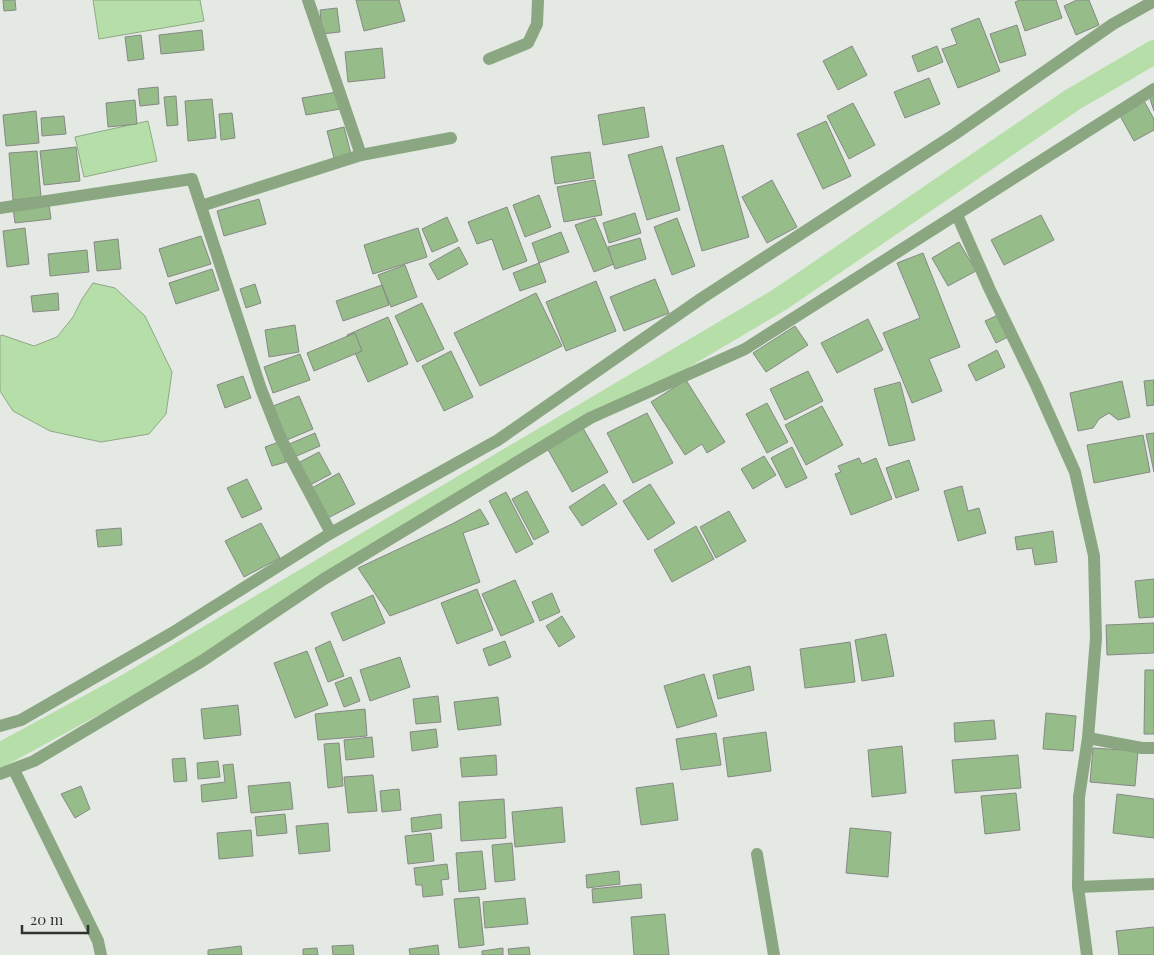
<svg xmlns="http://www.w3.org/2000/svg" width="1154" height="955" viewBox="0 0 1154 955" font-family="'Playfair Display',serif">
	<rect width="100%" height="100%" fill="#e5e9e4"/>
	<g fill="#b6dea9" stroke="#8eaa85">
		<polygon points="93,0 200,0 204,21 99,39"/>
		<polygon points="148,121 157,161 84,177 75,137"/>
		<polygon points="93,283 115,288 145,316 172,372 166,414 149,434 101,442 50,431 13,411 0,391 0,336 2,335 34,346 57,337 73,317 82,299"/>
	</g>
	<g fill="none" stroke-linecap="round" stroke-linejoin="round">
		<polyline stroke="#b6dea9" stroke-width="24" points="0,755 125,687 779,300 1072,100 1154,52"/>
	</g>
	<g fill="#95bc89" stroke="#868985">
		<polygon points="3,0 15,0 16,10 4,11"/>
		<polygon points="356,0 399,0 405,21 364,31"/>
		<polygon points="1020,0 1056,0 1062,18 1025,31 1015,2"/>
		<polygon points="1077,0 1089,0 1099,25 1076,35 1064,6"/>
		<polygon points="337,8 340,32 322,34 320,10"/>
		<polygon points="979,18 1000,71 958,88 942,49 957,44 951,29"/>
		<polygon points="1017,25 1026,55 1000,63 990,34"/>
		<polygon points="202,30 204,50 161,54 159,35"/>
		<polygon points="141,35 144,59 128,61 125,37"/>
		<polygon points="852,46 867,75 838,90 823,61"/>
		<polygon points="937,46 943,62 918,72 912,56"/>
		<polygon points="382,48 385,78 348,82 345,52"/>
		<polygon points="929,78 940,104 905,118 894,92"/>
		<polygon points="158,87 159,104 140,106 138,89"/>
		<polygon points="343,91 346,108 306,115 302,98"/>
		<polygon points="1154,91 1154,111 1148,93"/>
		<polygon points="176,96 178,125 167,126 164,97"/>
		<polygon points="212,99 216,138 188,141 185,101"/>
		<polygon points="135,100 137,124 108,127 106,103"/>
		<polygon points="1144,101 1154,119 1154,130 1134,141 1119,114"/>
		<polygon points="853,103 875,145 849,159 827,116"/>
		<polygon points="644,107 649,137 603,145 598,115"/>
		<polygon points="36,111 39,143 6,146 3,115"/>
		<polygon points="232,113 235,138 221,140 219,114"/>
		<polygon points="64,116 66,134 42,136 41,118"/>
		<polygon points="826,121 851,176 823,189 797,134"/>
		<polygon points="344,127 351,154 334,158 327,131"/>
		<polygon points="723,145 749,237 702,251 676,158"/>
		<polygon points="662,146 680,210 647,220 628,155"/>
		<polygon points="76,147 80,181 44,185 40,151"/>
		<polygon points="37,151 41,197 13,200 9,153"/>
		<polygon points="590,152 594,178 555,184 551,157"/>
		<polygon points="595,180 602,215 564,222 557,187"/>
		<polygon points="772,180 797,227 767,243 742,197"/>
		<polygon points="539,195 551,227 525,237 513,205"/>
		<polygon points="259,199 266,224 224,236 217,211"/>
		<polygon points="49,204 51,219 15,223 13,208"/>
		<polygon points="507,207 527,261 503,270 492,239 477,244 468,222"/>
		<polygon points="635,213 641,233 609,243 603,223"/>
		<polygon points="1041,215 1054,240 1004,265 991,240"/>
		<polygon points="447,217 458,241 432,252 422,229"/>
		<polygon points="595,218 614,264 594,272 575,225"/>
		<polygon points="677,218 695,266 672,275 654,227"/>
		<polygon points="25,228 29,264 7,267 3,231"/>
		<polygon points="418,228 427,257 373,274 364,245"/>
		<polygon points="561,232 569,252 539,263 532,243"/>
		<polygon points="201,236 211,264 168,277 159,249"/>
		<polygon points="640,238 646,259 615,269 608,247"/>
		<polygon points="118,239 121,269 97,271 94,242"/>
		<polygon points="959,242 976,271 948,286 932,258"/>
		<polygon points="459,247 468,264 438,280 429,264"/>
		<polygon points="87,250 89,272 50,276 48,254"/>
		<polygon points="923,253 960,347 929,359 942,391 912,403 883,333 920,318 897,263"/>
		<polygon points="539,263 546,282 520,291 513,273"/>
		<polygon points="405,265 417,297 391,307 378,275"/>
		<polygon points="212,269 219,290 176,304 169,283"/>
		<polygon points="655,279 669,313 624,331 610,297"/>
		<polygon points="596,281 616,331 566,351 546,302"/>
		<polygon points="255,284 261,303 246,308 240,289"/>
		<polygon points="382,285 389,305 343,321 336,301"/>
		<polygon points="58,293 59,310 33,312 31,296"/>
		<polygon points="536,293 562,346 480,386 454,333"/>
		<polygon points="422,303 444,349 417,362 395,316"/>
		<polygon points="998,315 1008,337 996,343 985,321"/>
		<polygon points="388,317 408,364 368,382 347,335"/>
		<polygon points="868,319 883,350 837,373 821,343"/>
		<polygon points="295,325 299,352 269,357 265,330"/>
		<polygon points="795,326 808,345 766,372 753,353"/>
		<polygon points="355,333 362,351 314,371 307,353"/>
		<polygon points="997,350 1005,367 976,381 968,365"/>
		<polygon points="451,351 473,397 444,411 422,366"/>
		<polygon points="300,354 310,380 273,393 264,367"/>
		<polygon points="808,371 823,401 785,420 770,389"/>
		<polygon points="243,376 251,398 225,408 217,385"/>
		<polygon points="686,380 725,442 707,453 702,444 685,455 651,402"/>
		<polygon points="1154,380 1154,405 1147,406 1144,381"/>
		<polygon points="1122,381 1130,417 1118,420 1109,413 1099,419 1093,428 1078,431 1070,393"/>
		<polygon points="900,382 915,440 889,446 874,389"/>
		<polygon points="299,396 313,429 287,440 273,406"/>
		<polygon points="767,403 788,442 767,453 746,414"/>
		<polygon points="822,406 843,445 806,465 785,425"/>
		<polygon points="647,413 673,463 633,483 607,433"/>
		<polygon points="583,428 608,472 572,492 547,448"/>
		<polygon points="315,433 320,446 292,458 287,445"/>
		<polygon points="1154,433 1154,472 1146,434"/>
		<polygon points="1143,435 1150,472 1094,483 1087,445"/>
		<polygon points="279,442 286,462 272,466 265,447"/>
		<polygon points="792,447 807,478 786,488 771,458"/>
		<polygon points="319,452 331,474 308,486 296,464"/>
		<polygon points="764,456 776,475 753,489 741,469"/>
		<polygon points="859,458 862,464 876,458 892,499 851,515 835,474 841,472 838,466"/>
		<polygon points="909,460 919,490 896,498 886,468"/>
		<polygon points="339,473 355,504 326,519 310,489"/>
		<polygon points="247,479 262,509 242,518 227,488"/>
		<polygon points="604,484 617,504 582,526 569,507"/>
		<polygon points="650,484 675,523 648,540 623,501"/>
		<polygon points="962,486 968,511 979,508 986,533 958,541 944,491"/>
		<polygon points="527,491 549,532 534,540 512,499"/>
		<polygon points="506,492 533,544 516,553 489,501"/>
		<polygon points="480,509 489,524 463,533 480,582 390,616 358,568 452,524"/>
		<polygon points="729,511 746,541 716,558 700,527"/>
		<polygon points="261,523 280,558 244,577 225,541"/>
		<polygon points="696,526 714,559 672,582 654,550"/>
		<polygon points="121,528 122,545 98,547 96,530"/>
		<polygon points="1053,531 1057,562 1035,565 1032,548 1017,550 1015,537"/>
		<polygon points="1154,579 1154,617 1139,618 1135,581"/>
		<polygon points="515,580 534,622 501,636 482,594"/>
		<polygon points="477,589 493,630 457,644 441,603"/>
		<polygon points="552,593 560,612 540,621 532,602"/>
		<polygon points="373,595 385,623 343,641 331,613"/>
		<polygon points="562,616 575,637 559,647 546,626"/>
		<polygon points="1154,623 1154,653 1107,655 1106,625"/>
		<polygon points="886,634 894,676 862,681 855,640"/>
		<polygon points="330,641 344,676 328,682 315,648"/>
		<polygon points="505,641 511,657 489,666 483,649"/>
		<polygon points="850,642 855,682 805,688 800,649"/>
		<polygon points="307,651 328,705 295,718 274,663"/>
		<polygon points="400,657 410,687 370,701 360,670"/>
		<polygon points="750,666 754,690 718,699 713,675"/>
		<polygon points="1145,670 1154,670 1154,734 1144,734"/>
		<polygon points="704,674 717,716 677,728 664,686"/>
		<polygon points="351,677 360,701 344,707 335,683"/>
		<polygon points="438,696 441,722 416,724 413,699"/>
		<polygon points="498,697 501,725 458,730 454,702"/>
		<polygon points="238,705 241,735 204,739 201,709"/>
		<polygon points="365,709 367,736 318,740 315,714"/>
		<polygon points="1046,713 1076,716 1073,751 1043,749"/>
		<polygon points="994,720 996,739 955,742 954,723"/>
		<polygon points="436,729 438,747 412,751 410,732"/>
		<polygon points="766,732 771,771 728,777 723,738"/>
		<polygon points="716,733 721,765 681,770 676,739"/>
		<polygon points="372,737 374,757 346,760 344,740"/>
		<polygon points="339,743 343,786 328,788 324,744"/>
		<polygon points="902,746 906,793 872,797 868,750"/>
		<polygon points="1093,748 1138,751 1135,786 1090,782"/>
		<polygon points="496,755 497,775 462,777 460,758"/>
		<polygon points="1018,755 1021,788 955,793 952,760"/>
		<polygon points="185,758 187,781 174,782 172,759"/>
		<polygon points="218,761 220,777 198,779 197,763"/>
		<polygon points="233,764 237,798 202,802 201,785 225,782 223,765"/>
		<polygon points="373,775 377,811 348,813 344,777"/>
		<polygon points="290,782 293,809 251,813 248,786"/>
		<polygon points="673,783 678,820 641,825 636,788"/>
		<polygon points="81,786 90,809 75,818 61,794"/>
		<polygon points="399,789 401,810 382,812 380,791"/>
		<polygon points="1016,793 1020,830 985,834 981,796"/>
		<polygon points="1117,794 1154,799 1154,838 1113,833"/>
		<polygon points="504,799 506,838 461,841 459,802"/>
		<polygon points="562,807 565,842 515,847 512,812"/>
		<polygon points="285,814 287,833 257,836 255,817"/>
		<polygon points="441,814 442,828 412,832 411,818"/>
		<polygon points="328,823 330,851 299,854 296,826"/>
		<polygon points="850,828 891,832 888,877 846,873"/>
		<polygon points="251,830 253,856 219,859 217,833"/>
		<polygon points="431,833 434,861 408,864 405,836"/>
		<polygon points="512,843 515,880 495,882 492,845"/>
		<polygon points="482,851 486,889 459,892 456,853"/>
		<polygon points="447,864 449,879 441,880 443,895 423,897 422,885 416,885 414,868"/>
		<polygon points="619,871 620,884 587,888 586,875"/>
		<polygon points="641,884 642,898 593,903 592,889"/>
		<polygon points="479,897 484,945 459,948 454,899"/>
		<polygon points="525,898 528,924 485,928 483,902"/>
		<polygon points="665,914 669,955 634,955 631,917"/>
		<polygon points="1154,927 1154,955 1119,955 1116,931"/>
		<polygon points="353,945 354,955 333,955 332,946"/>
		<polygon points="438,945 439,955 410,955 409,949"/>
		<polygon points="241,946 242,955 208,955 208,950"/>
		<polygon points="529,947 530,955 509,955 508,949"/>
		<polygon points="317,948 318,955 303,955 303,949"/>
		<polygon points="503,948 503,955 482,955 482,951"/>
	</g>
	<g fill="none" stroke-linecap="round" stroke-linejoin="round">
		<g stroke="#8aa781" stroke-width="12">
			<polyline points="308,0 361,155"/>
			<polyline points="489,59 528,43 537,24 538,0"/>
			<polyline points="201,206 361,155 451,138"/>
			<polyline points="0,208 192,179 261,389 280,437 331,533"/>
			<polyline points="957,215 990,290 1036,385 1075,472 1094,556 1096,638 1088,738 1079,797 1078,887 1087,955"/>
			<polyline points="0,726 21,720 172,633 331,533 498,440 702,298 955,134 1113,24 1154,1"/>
			<polyline points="1088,738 1142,748 1154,748"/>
			<polyline points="14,770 98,941 101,955"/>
			<polyline points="0,774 34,761 202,661 324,579 590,418 745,349 1154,89"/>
			<polyline points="757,854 774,955"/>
			<polyline points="1078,887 1154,884"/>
		</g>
	</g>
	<path d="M22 925v8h66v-8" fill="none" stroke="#303230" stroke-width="2.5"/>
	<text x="30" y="925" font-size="15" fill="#303230" stroke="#e5e9e4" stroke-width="4" paint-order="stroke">20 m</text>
</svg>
